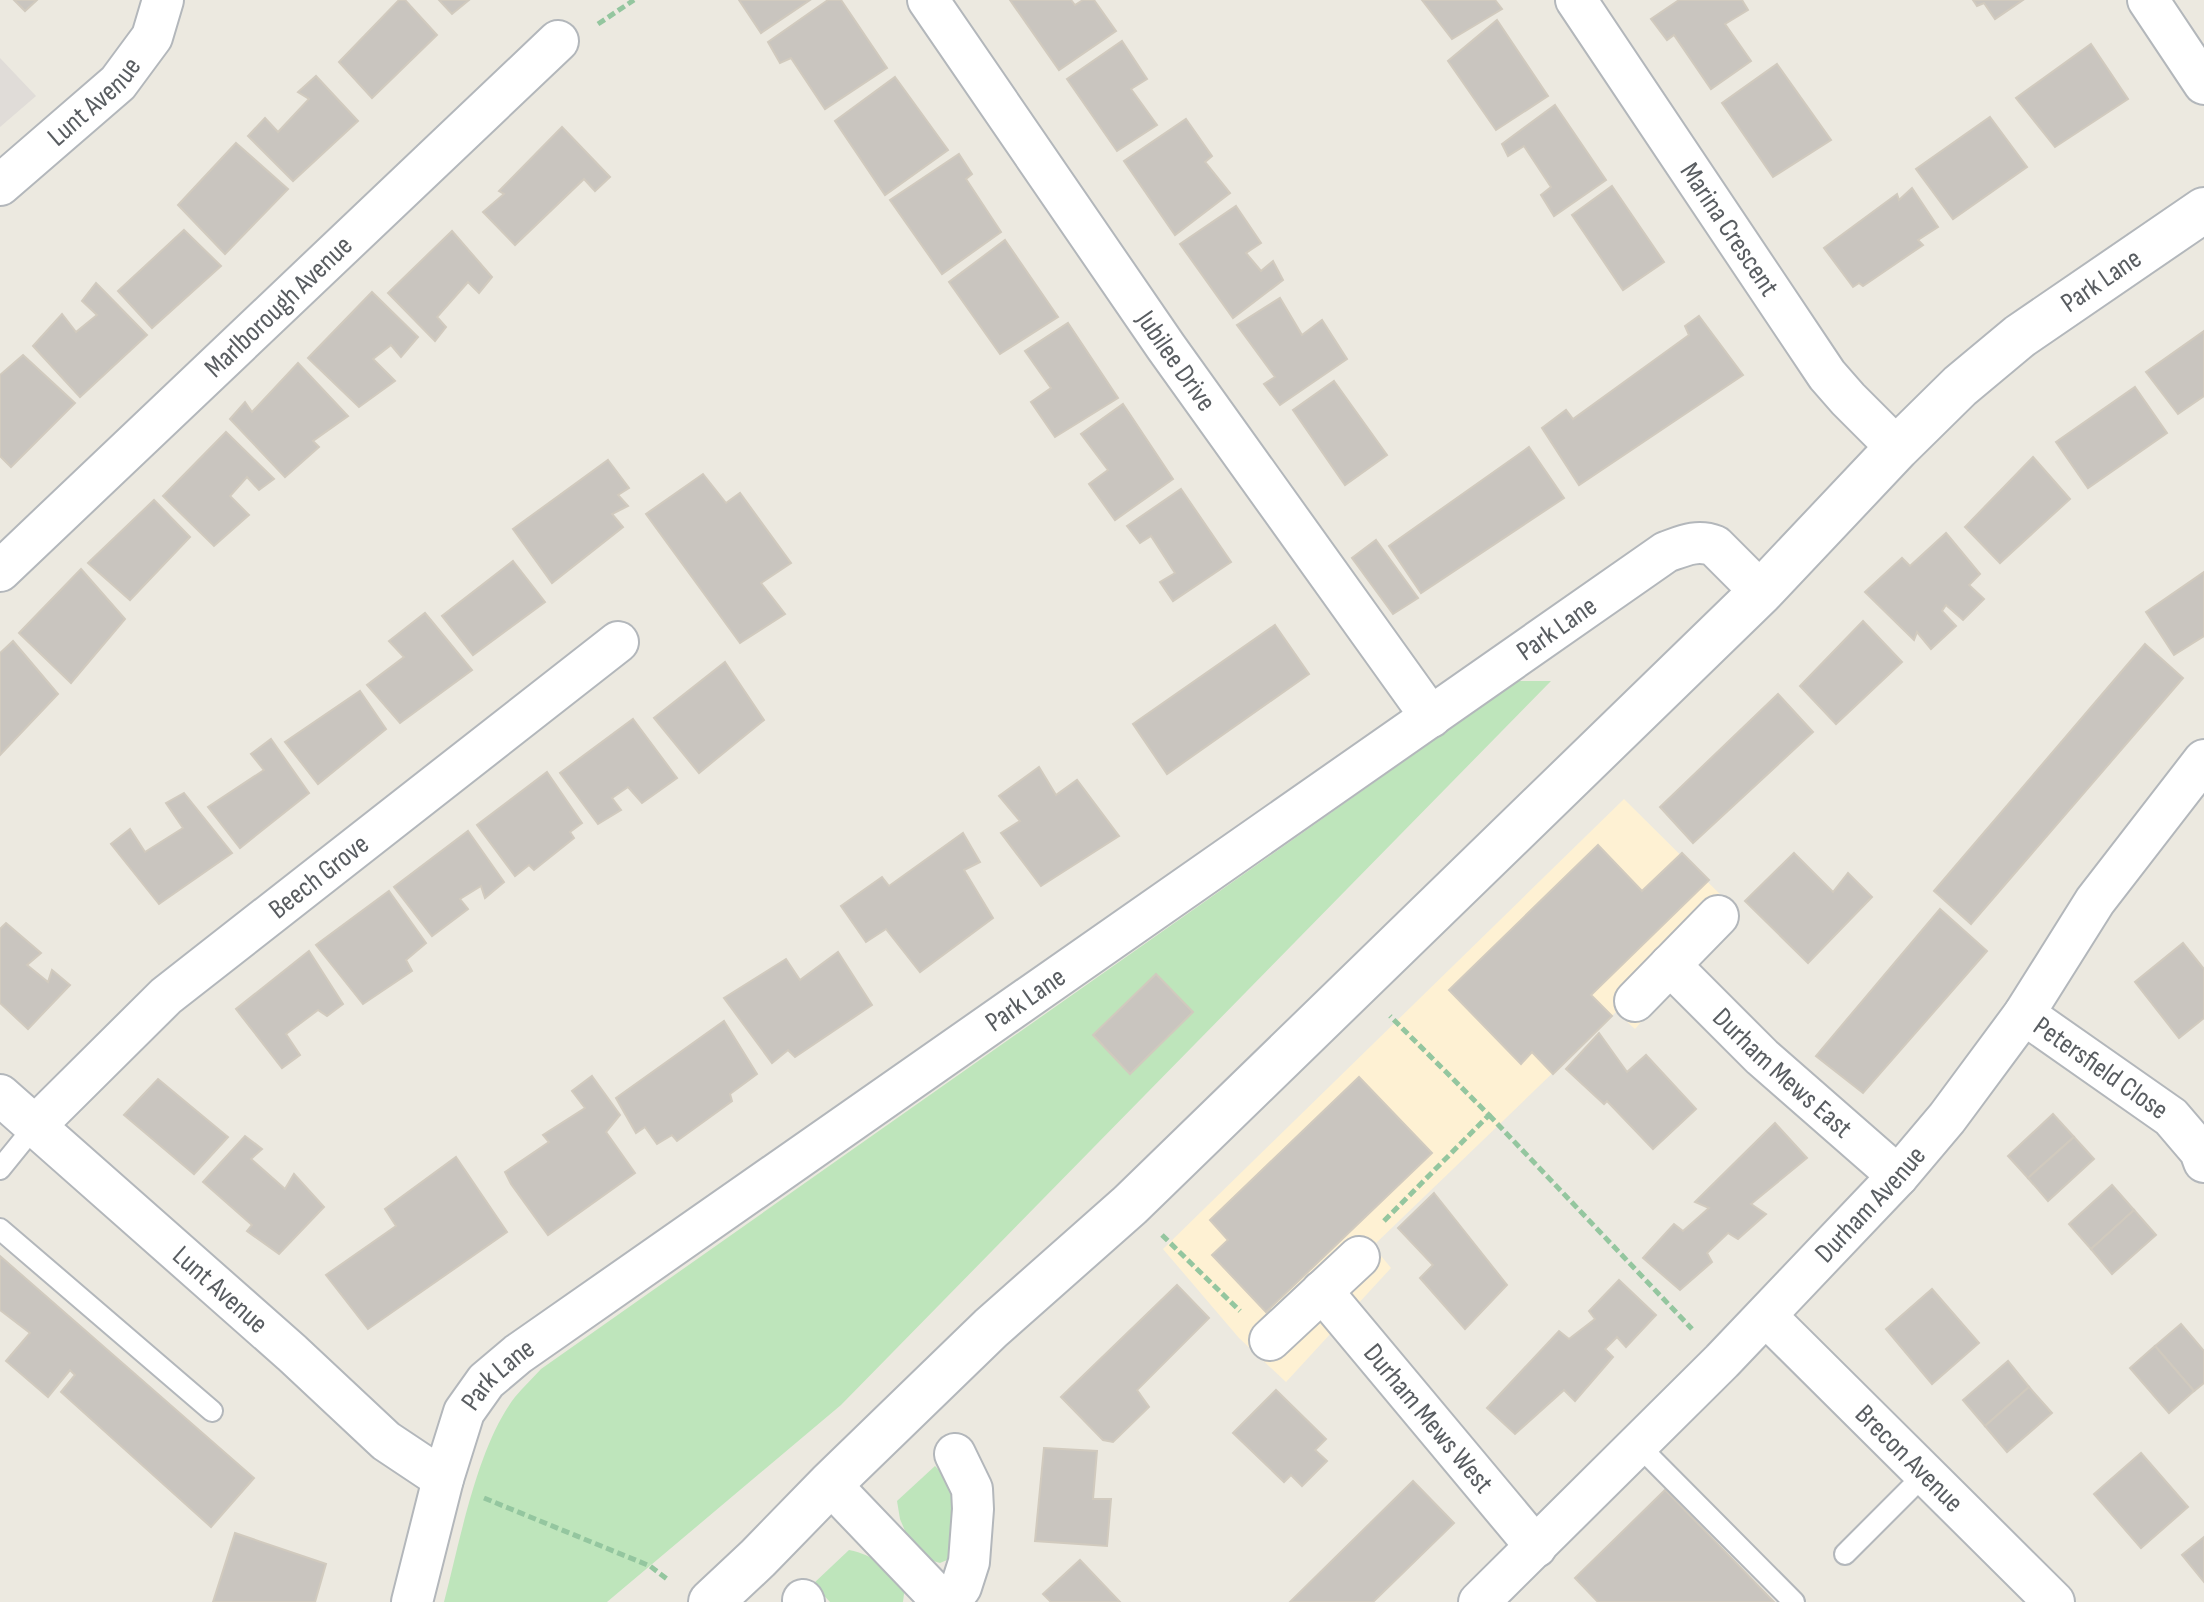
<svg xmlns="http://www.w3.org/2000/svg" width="2204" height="1602" viewBox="0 0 2204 1602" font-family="'Sofia Sans Condensed',sans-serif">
	<rect width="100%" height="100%" fill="#ece9e0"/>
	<polygon fill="#fef1d3" points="1624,799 1738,912 1635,1029 1616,1012 1373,1246 1391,1268 1286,1382 1239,1338 1163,1249"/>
	<polygon fill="#e0dcd8" points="0,58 36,96 0,127"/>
	<g fill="#bee5bb">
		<path d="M1518,681h33l-710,724 -234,197h-163c16,-61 33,-156 71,-205 8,-10 18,-19 26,-28z"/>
		<polygon points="935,1466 950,1481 955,1493 954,1549 947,1560 940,1563 930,1560 908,1538 900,1519 897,1501"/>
		<path d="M849,1550c26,5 37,18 56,36l-2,16h-73l-17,-18z"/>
	</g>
	<g fill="#c9c5bf" stroke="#d1cabe" stroke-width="2">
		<polygon points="14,0 37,0 25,11"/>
		<polygon points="399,0 405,0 437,35 372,98 339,62"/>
		<polygon points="439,0 469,0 452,14"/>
		<polygon points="739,0 810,0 761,33"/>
		<polygon points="828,0 841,0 887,68 825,109 791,58 780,63 768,42"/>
		<polygon points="1010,0 1071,0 1075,5 1083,0 1094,0 1116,31 1059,70"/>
		<polygon points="1422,0 1495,0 1502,9 1452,39"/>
		<polygon points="1679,0 1742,0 1748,10 1725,24 1751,61 1711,89 1674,35 1667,40 1651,19"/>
		<polygon points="1973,0 2023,0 1995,19 1984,3 1977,6"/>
		<polygon points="1497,20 1548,96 1496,130 1448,61"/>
		<polygon points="1122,41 1147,79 1131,89 1157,125 1117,151 1067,79"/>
		<polygon points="2091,44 2128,99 2055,147 2016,98"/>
		<polygon points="1777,64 1831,140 1773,177 1722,103"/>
		<polygon points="316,76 358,121 293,181 248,136 265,118 278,132 309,99 298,92"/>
		<polygon points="895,77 948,150 885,195 835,121"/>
		<polygon points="1555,105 1606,180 1554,216 1541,195 1551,187 1524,146 1508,156 1502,144"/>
		<polygon points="1990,117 2027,167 1953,219 1916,169"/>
		<polygon points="1186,119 1212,156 1205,162 1230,193 1175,235 1124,161"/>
		<polygon points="562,127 610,177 595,191 584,179 515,245 483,212 504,194 499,191"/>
		<polygon points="236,143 288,189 225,254 178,205"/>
		<polygon points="959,154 972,174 966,179 1001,232 942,274 890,200"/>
		<polygon points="1612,186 1664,262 1623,290 1572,215"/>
		<polygon points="1912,188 1938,227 1918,240 1923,245 1863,286 1859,283 1853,287 1824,248 1897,194 1899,200"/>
		<polygon points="1236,206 1261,243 1246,253 1261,271 1273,261 1283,280 1233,318 1180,244"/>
		<polygon points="184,230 221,266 152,328 118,291"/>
		<polygon points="452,231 492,277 479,293 468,282 437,317 446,327 435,341 388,293"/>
		<polygon points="1005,240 1058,317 1000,354 949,282"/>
		<polygon points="96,283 147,335 80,397 33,346 62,314 76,332 97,315 82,301"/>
		<polygon points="372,292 418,337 401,357 391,345 373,359 395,381 359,407 308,358"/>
		<polygon points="1280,298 1302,335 1322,320 1347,359 1280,405 1264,384 1275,377 1237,325"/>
		<polygon points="1699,316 1743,375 1579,485 1542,428 1566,410 1573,419 1689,335 1685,326"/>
		<polygon points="1068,323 1118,398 1055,437 1031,402 1051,388 1025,351"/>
		<polygon points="2204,331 2204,396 2178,414 2146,372"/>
		<polygon points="23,355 75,403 11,467 0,456 0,375"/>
		<polygon points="298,363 348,416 313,441 319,447 285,477 230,419 245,402 252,412"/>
		<polygon points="1334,381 1387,455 1345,485 1293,410"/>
		<polygon points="2135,387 2167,433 2088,488 2056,442"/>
		<polygon points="1123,404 1173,479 1115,520 1089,484 1108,470 1081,434"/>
		<polygon points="226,432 274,479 259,490 247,477 230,496 249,515 214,546 163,496"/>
		<polygon points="1529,447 1564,498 1421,593 1389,546"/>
		<polygon points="2033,457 2070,499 2000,563 1965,527"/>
		<polygon points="608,460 629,488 618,495 628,506 612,514 623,527 552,583 513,529"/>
		<polygon points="703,474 726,503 740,493 791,563 761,583 785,614 740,643 646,514"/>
		<polygon points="1181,489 1231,562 1173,601 1160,582 1175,573 1151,536 1140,543 1127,526"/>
		<polygon points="154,500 190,537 130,600 88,563"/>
		<polygon points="1946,533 1980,574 1969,585 1984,599 1963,620 1946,605 1942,611 1956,626 1931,649 1917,632 1914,640 1865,592 1902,558 1910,566"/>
		<polygon points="1376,540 1418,598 1393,614 1352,558"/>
		<polygon points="513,561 545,602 473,655 442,616"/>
		<polygon points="81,569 125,619 71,683 19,633"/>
		<polygon points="2204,572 2204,636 2174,655 2146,612"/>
		<polygon points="425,613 472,670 400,723 367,685 404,657 389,641"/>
		<polygon points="1863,621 1902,662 1836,724 1800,686"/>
		<polygon points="1275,625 1309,674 1167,774 1133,724"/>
		<polygon points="13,641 58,694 0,755 0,653"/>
		<polygon points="2145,644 2183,678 1971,924 1934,891"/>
		<polygon points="725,662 764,720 699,773 654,718"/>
		<polygon points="360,691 386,729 318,784 285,742"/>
		<polygon points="1778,694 1813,732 1693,843 1660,807"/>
		<polygon points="633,719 677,778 642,803 628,787 612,798 621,810 598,824 560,773"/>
		<polygon points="271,739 309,793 240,848 208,807 264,770 251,754"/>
		<polygon points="1039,767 1056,795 1077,780 1119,836 1041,886 1001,833 1020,821 999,796"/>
		<polygon points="547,772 582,823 570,832 574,838 534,870 529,865 515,876 477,825"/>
		<polygon points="184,793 232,853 159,904 111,844 130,829 145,852 183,828 166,803"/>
		<polygon points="468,831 504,882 485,898 481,886 460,899 468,909 432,936 394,887"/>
		<polygon points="963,833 980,862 964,870 993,918 920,972 886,929 866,942 841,906 882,877 889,886"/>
		<polygon points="1598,845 1642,891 1682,853 1709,880 1591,995 1612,1016 1553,1074 1532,1052 1521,1064 1449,990"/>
		<polygon points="1794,853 1833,892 1848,873 1872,897 1808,963 1745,901"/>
		<polygon points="389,891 426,943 406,960 412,971 363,1004 316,945"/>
		<polygon points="1940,909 1987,951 1863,1093 1816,1056"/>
		<polygon points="6,923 41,953 27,965 48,982 52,970 70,985 28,1029 0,1003 0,929"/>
		<polygon points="2183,943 2204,969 2204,1018 2179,1038 2135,982"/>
		<polygon points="309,951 343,1004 327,1016 318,1010 286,1034 300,1055 282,1068 236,1009"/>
		<polygon points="838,952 872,1005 795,1057 788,1050 772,1063 724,998 786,959 800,980"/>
		<polygon points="1156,974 1193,1012 1130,1074 1093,1035"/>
		<polygon points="724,1021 757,1074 730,1094 732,1101 677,1141 672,1135 657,1144 645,1127 636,1133 616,1098"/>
		<polygon points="1599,1033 1627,1072 1646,1055 1696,1109 1653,1149 1607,1101 1604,1104 1566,1069"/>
		<polygon points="592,1076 620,1115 606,1132 635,1173 548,1235 511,1184 505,1172 549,1142 543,1135 585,1108 572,1091"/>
		<polygon points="1359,1077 1432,1153 1266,1312 1212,1255 1228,1240 1210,1220"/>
		<polygon points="158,1079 228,1137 194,1174 124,1115"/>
		<polygon points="2053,1114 2074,1137 2028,1178 2008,1156"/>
		<polygon points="1775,1123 1807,1158 1751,1204 1766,1214 1738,1239 1728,1233 1707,1253 1712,1262 1680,1290 1643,1258 1674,1224 1683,1231 1709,1208 1695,1202"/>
		<polygon points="245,1136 262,1149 251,1159 285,1189 294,1174 324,1207 279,1254 247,1231 252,1225 203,1182"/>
		<polygon points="2074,1137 2094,1159 2048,1201 2028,1178"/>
		<polygon points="456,1157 507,1232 368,1329 326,1275 396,1226 385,1209"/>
		<polygon points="2112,1185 2134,1210 2091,1249 2069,1224"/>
		<polygon points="1434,1193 1507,1285 1465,1329 1420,1278 1433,1265 1398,1228"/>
		<polygon points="2134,1210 2156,1235 2112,1274 2091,1249"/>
		<polygon points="0,1256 254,1478 211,1527 61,1392 75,1375 70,1370 48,1397 6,1361 30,1333 0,1310"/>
		<polygon points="1619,1280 1656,1315 1626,1347 1617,1337 1605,1349 1613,1357 1575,1401 1564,1390 1515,1434 1487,1408 1559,1331 1569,1339 1595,1319 1589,1311"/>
		<polygon points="1177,1285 1209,1318 1137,1390 1149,1407 1113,1442 1103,1440 1061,1397"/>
		<polygon points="1932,1289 1979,1343 1932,1384 1886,1329"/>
		<polygon points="2181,1324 2204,1351 2204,1383 2194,1391 2155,1346"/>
		<polygon points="2155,1346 2194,1391 2169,1413 2130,1368"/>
		<polygon points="2008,1361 2029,1387 1985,1426 1963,1400"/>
		<polygon points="2029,1387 2052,1413 2007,1452 1985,1426"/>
		<polygon points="1276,1390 1326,1439 1315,1450 1327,1461 1302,1486 1291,1475 1284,1482 1233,1433"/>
		<polygon points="1044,1448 1097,1451 1093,1499 1111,1499 1107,1546 1035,1541"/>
		<polygon points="2141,1453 2188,1507 2141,1548 2094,1494"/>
		<polygon points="1413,1481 1454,1523 1373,1602 1290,1602"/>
		<polygon points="1665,1490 1774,1602 1598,1602 1575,1578"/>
		<polygon points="235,1533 326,1564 315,1602 213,1602"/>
		<polygon points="2204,1537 2204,1582 2182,1555"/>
		<polygon points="1080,1560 1120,1602 1051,1602 1043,1594"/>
	</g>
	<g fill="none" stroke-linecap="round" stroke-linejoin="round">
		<defs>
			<g id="service">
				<polyline points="0,1169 34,1127"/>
				<polyline points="0,1229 212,1411"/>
				<polyline points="1638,1445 1794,1602"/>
				<polyline points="1845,1554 1925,1474"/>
			</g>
			<g id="minor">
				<path id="s1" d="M928,0l238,347 265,370"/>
				<path id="s2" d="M1576,0l251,375 21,24 49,49"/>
				<polyline points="2148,0 2204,84"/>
				<path id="s3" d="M0,185l118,-102 34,-46 11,-37"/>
				<path id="s4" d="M0,571l558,-530"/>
				<path id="s5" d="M1670,965l92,92 136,119"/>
				<polyline points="1635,1001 1718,916"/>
				<path id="s6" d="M2024,1014l147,103 29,34 4,11"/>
				<path id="s7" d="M0,1095l292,258 94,88 57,38"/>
				<path id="s8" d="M34,1127l132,-131 452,-354"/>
				<path id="s9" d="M1322,1291l214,256"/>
				<path id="s10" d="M1766,1316l288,286"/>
				<polyline points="1270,1340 1359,1257"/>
				<polyline points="830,1484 943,1602"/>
				<polyline points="803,1600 804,1602"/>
				<path id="s11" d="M412,1602l31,-123 21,-67 22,-31 32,-27 1148,-802c17,-6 31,-13 49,-6l46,46"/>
				<polyline points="949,1602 961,1587 969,1562 973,1509 972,1489 955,1454"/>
				<path id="s12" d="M1479,1602l243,-241 176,-185 49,-58 77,-104 71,-113 109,-141"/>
			</g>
			<g id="tertiary">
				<path id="s13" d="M711,1602l47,-44 72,-74 161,-156 139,-123 631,-613 136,-144 63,-62 60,-50 184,-126"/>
			</g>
		</defs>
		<use href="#service" stroke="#b3b7bb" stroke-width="24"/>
		<use href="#minor" stroke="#b3b7bb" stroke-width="44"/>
		<use href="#tertiary" stroke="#b3b7bb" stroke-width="48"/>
		<g stroke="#94c69f" stroke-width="5" stroke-dasharray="8 4" stroke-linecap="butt">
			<polyline points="598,24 634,0"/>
			<polyline points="1489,1115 1692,1329"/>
			<polyline points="1384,1221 1489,1115 1390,1016"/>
			<polyline points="1162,1235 1240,1311"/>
			<polyline points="484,1498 650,1566 667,1579"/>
		</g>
		<use href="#service" stroke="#fff" stroke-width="20"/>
		<use href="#minor" stroke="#fff" stroke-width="40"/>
		<use href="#tertiary" stroke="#fff" stroke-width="44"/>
	</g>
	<g text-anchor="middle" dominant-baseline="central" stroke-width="6" stroke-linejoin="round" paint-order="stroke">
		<g font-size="28" fill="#595d61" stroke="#fff">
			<text stroke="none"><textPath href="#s3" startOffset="126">Lunt Avenue</textPath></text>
			<text stroke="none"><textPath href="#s2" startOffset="276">Marina Crescent</textPath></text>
			<text stroke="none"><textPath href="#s13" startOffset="1920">Park Lane</textPath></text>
			<text stroke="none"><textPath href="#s4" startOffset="384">Marlborough Avenue</textPath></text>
			<text stroke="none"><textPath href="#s1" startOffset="438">Jubilee Drive</textPath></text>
			<text stroke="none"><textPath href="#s11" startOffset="1544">Park Lane</textPath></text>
			<text stroke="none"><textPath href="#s8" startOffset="380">Beech Grove</textPath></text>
			<text stroke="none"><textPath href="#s11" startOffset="896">Park Lane</textPath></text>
			<text stroke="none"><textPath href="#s6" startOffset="94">Petersfield Close</textPath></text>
			<text stroke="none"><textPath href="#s5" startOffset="156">Durham Mews East</textPath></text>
			<text stroke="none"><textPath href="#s12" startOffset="558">Durham Avenue</textPath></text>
			<text stroke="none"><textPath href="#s7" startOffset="294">Lunt Avenue</textPath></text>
			<text stroke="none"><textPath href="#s11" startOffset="248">Park Lane</textPath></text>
			<text stroke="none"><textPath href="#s9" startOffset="166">Durham Mews West</textPath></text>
			<text stroke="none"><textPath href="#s10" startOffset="202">Brecon Avenue</textPath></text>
		</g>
	</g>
</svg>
